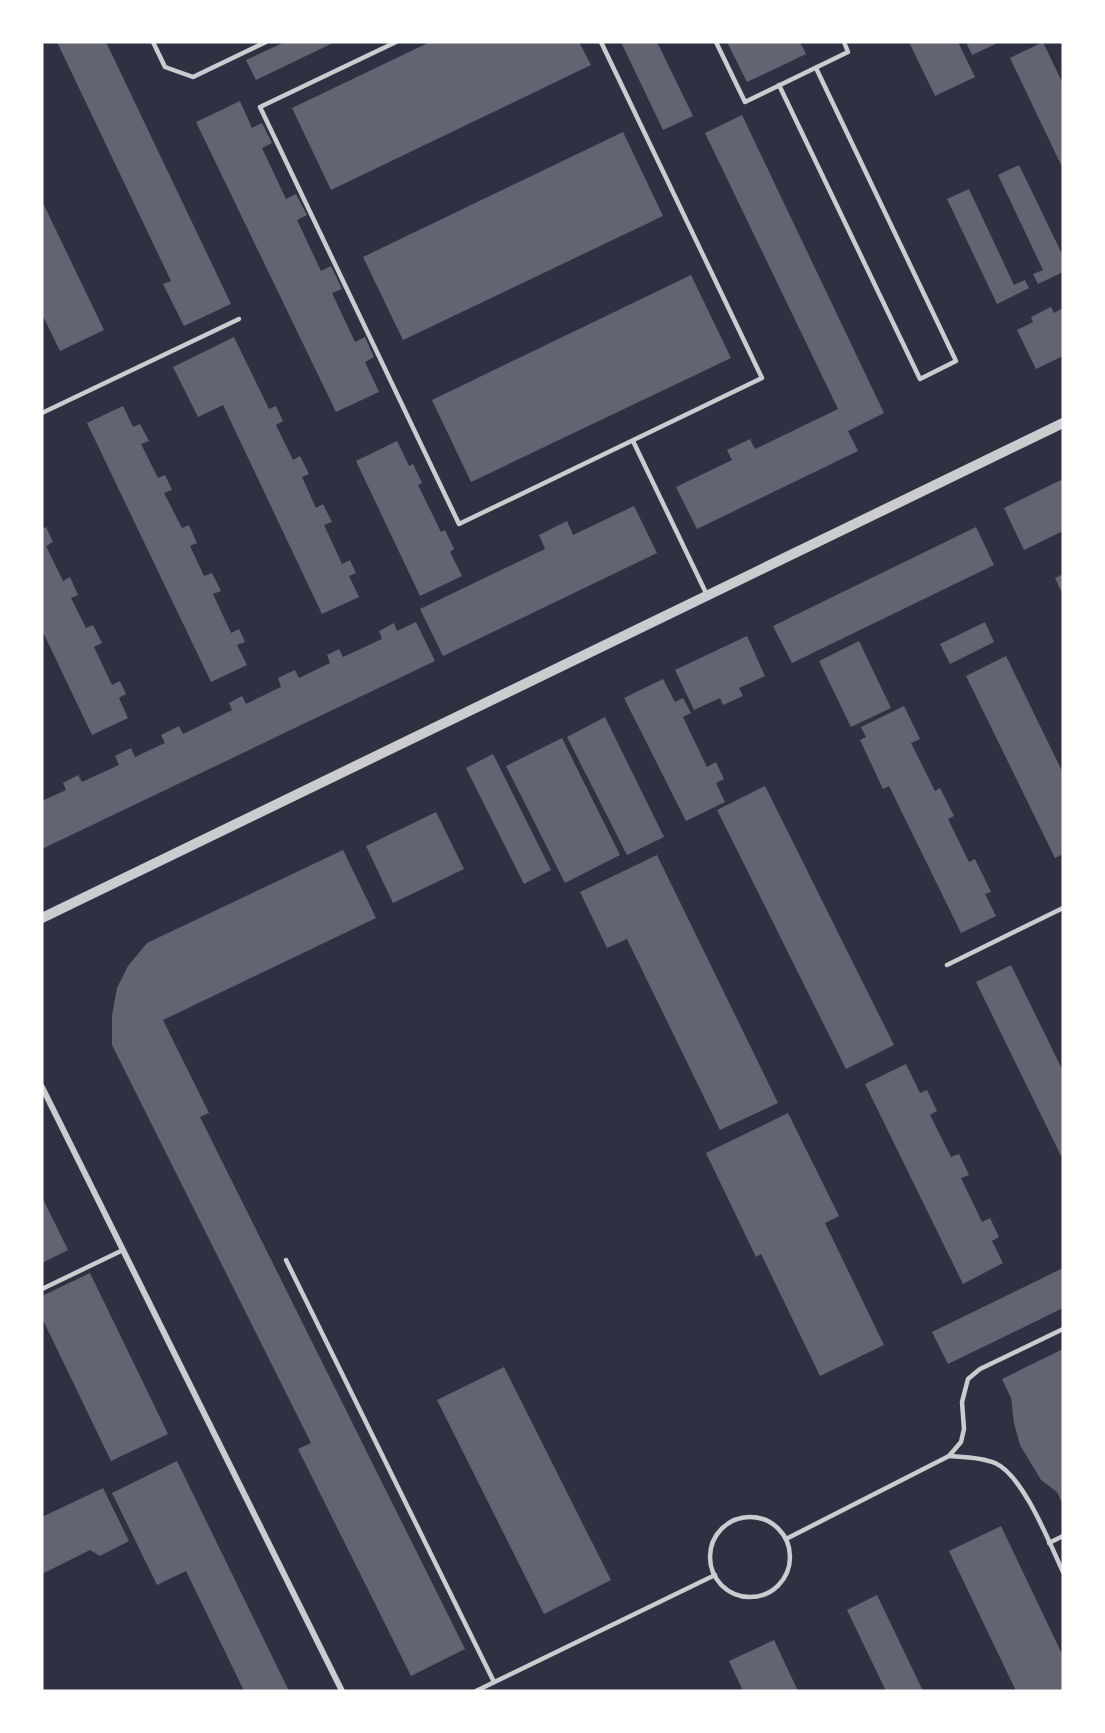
<svg xmlns="http://www.w3.org/2000/svg" width="1105" height="1733" viewBox="0 0 1105 1733" font-family="Signika,sans-serif">
	<rect width="100%" height="100%" fill="#2d3142"/>
	<g fill="#626471">
		<polygon points="57,42 106,42 231,304 184,326 163,284 171,281"/>
		<polygon points="285,42 335,42 256,80 246,60"/>
		<polygon points="430,42 579,42 591,65 331,190 292,108"/>
		<polygon points="621,42 657,42 693,116 663,130"/>
		<polygon points="727,42 800,42 806,54 747,82"/>
		<polygon points="909,42 958,42 975,77 935,96"/>
		<polygon points="966,42 1000,42 972,55"/>
		<polygon points="1043,42 1063,84 1063,169 1010,58"/>
		<polygon points="240,101 252,128 262,123 272,143 262,148 286,199 296,194 307,215 297,220 321,271 331,266 342,289 332,293 355,342 365,337 374,357 365,362 379,392 336,412 196,122"/>
		<polygon points="742,115 884,413 848,431 858,451 697,529 676,487 732,460 727,450 750,439 755,449 838,409 705,133"/>
		<polygon points="623,132 663,216 403,340 363,257"/>
		<polygon points="1019,165 1063,256 1063,272 1038,284 1033,274 1043,270 998,175"/>
		<polygon points="969,189 1014,285 1025,280 1029,288 997,304 947,199"/>
		<polygon points="42,201 104,330 60,351 42,314"/>
		<polygon points="691,275 731,358 471,482 432,400"/>
		<polygon points="1051,307 1054,313 1063,308 1063,356 1036,369 1017,330 1033,322 1031,317"/>
		<polygon points="234,337 269,409 276,406 283,421 276,425 293,460 300,456 309,474 302,477 316,508 323,504 332,522 324,525 342,564 350,560 356,573 349,576 359,597 322,614 223,405 198,417 173,367"/>
		<polygon points="123,406 133,427 140,424 149,441 141,444 158,478 165,475 172,490 164,493 182,528 189,525 197,543 190,546 204,576 212,573 221,591 213,594 231,633 239,629 245,642 237,645 247,665 211,682 87,423"/>
		<polygon points="397,441 409,466 413,464 422,483 418,485 441,532 445,530 454,549 450,552 462,576 420,596 356,461"/>
		<polygon points="1063,479 1063,531 1024,550 1004,508"/>
		<polygon points="634,506 657,553 443,656 420,609 545,549 539,535 567,521 573,535"/>
		<polygon points="46,527 53,542 46,546 63,581 70,577 78,595 71,598 86,628 93,625 102,643 94,647 112,685 120,681 126,694 119,698 128,718 92,735 42,630 42,529"/>
		<polygon points="976,527 994,565 792,663 773,626"/>
		<polygon points="1063,574 1063,595 1055,578"/>
		<polygon points="416,622 435,661 42,849 42,801 66,790 63,783 78,775 82,782 119,765 115,756 131,748 135,757 165,743 161,735 179,726 183,734 232,710 229,703 242,696 246,704 281,687 278,678 295,670 299,678 330,663 327,655 339,649 343,657 382,639 379,631 394,623 397,631"/>
		<polygon points="985,622 994,642 950,664 940,644"/>
		<polygon points="747,636 765,676 739,688 743,696 723,705 720,698 694,710 675,670"/>
		<polygon points="859,641 891,708 851,727 819,661"/>
		<polygon points="1006,656 1063,773 1063,854 1055,858 966,676"/>
		<polygon points="663,679 675,702 683,698 691,713 683,717 707,767 716,762 724,779 716,783 725,802 686,821 624,698"/>
		<polygon points="904,706 920,739 911,743 935,791 940,788 954,816 948,819 969,862 975,859 991,892 985,894 996,916 961,933 889,786 883,789 860,740 866,737 861,727"/>
		<polygon points="605,717 664,837 627,855 567,737"/>
		<polygon points="562,738 620,855 565,883 506,766"/>
		<polygon points="493,754 551,870 524,884 466,768"/>
		<polygon points="765,786 894,1045 846,1069 717,810"/>
		<polygon points="436,812 464,869 393,903 366,846"/>
		<polygon points="343,850 376,918 163,1020 209,1113 200,1117 465,1649 411,1676 298,1449 311,1443 112,1045 112,1016 117,988 128,966 147,943"/>
		<polygon points="657,855 778,1103 720,1130 627,939 607,948 580,892"/>
		<polygon points="1011,965 1063,1071 1063,1160 976,982"/>
		<polygon points="906,1064 920,1093 927,1090 937,1111 930,1115 951,1157 959,1154 969,1175 961,1178 982,1222 990,1218 999,1237 992,1241 1003,1263 963,1284 865,1084"/>
		<polygon points="788,1113 839,1216 825,1223 884,1345 820,1376 761,1254 756,1257 706,1153"/>
		<polygon points="42,1197 68,1250 42,1263"/>
		<polygon points="1063,1268 1063,1308 948,1364 932,1332"/>
		<polygon points="90,1273 168,1434 111,1461 42,1318 42,1296"/>
		<polygon points="1063,1349 1063,1505 1057,1492 1041,1480 1020,1445 1014,1423 1011,1398 1002,1379"/>
		<polygon points="504,1367 611,1580 544,1614 437,1400"/>
		<polygon points="177,1461 287,1687 289,1691 244,1691 186,1571 157,1585 112,1493"/>
		<polygon points="103,1488 129,1541 100,1556 90,1550 42,1574 42,1517"/>
		<polygon points="1001,1526 1063,1656 1063,1691 1016,1691 949,1551"/>
		<polygon points="877,1595 923,1691 886,1691 847,1610"/>
		<polygon points="774,1640 798,1691 743,1691 729,1661"/>
	</g>
	<g fill="none" stroke-linecap="round" stroke-linejoin="round">
		<g stroke="#caccd0" stroke-width="4.5">
			<polyline points="153,42 165,67 193,77 266,42"/>
			<polyline points="396,42 260,107 459,524 762,378 601,42"/>
			<polyline points="716,42 745,102 848,52 844,42"/>
			<polyline points="779,85 920,379 956,361 816,68"/>
			<polyline points="42,413 239,319"/>
			<polyline points="633,441 707,595"/>
			<polyline points="947,965 1063,908"/>
			<polyline points="286,1260 494,1682"/>
			<polyline points="42,1289 123,1250"/>
			<path d="M949,1456c14,1 32,1 46,7 28,12 55,81 68,109"/>
			<circle cx="750" cy="1557" r="40"/>
			<polyline points="786,1539 949,1456 961,1442 964,1429 962,1402 968,1379 980,1369 1063,1329"/>
			<polyline points="1049,1543 1063,1536"/>
			<polyline points="476,1691 715,1575"/>
		</g>
		<polyline stroke="#caccd0" stroke-width="6" points="42,1087 342,1691"/>
		<polyline stroke="#caccd0" stroke-width="10" points="42,918 1063,423"/>
	</g>
	<rect width="1105" height="1733" fill="none" stroke="#ffffff" stroke-width="87"/>
</svg>
